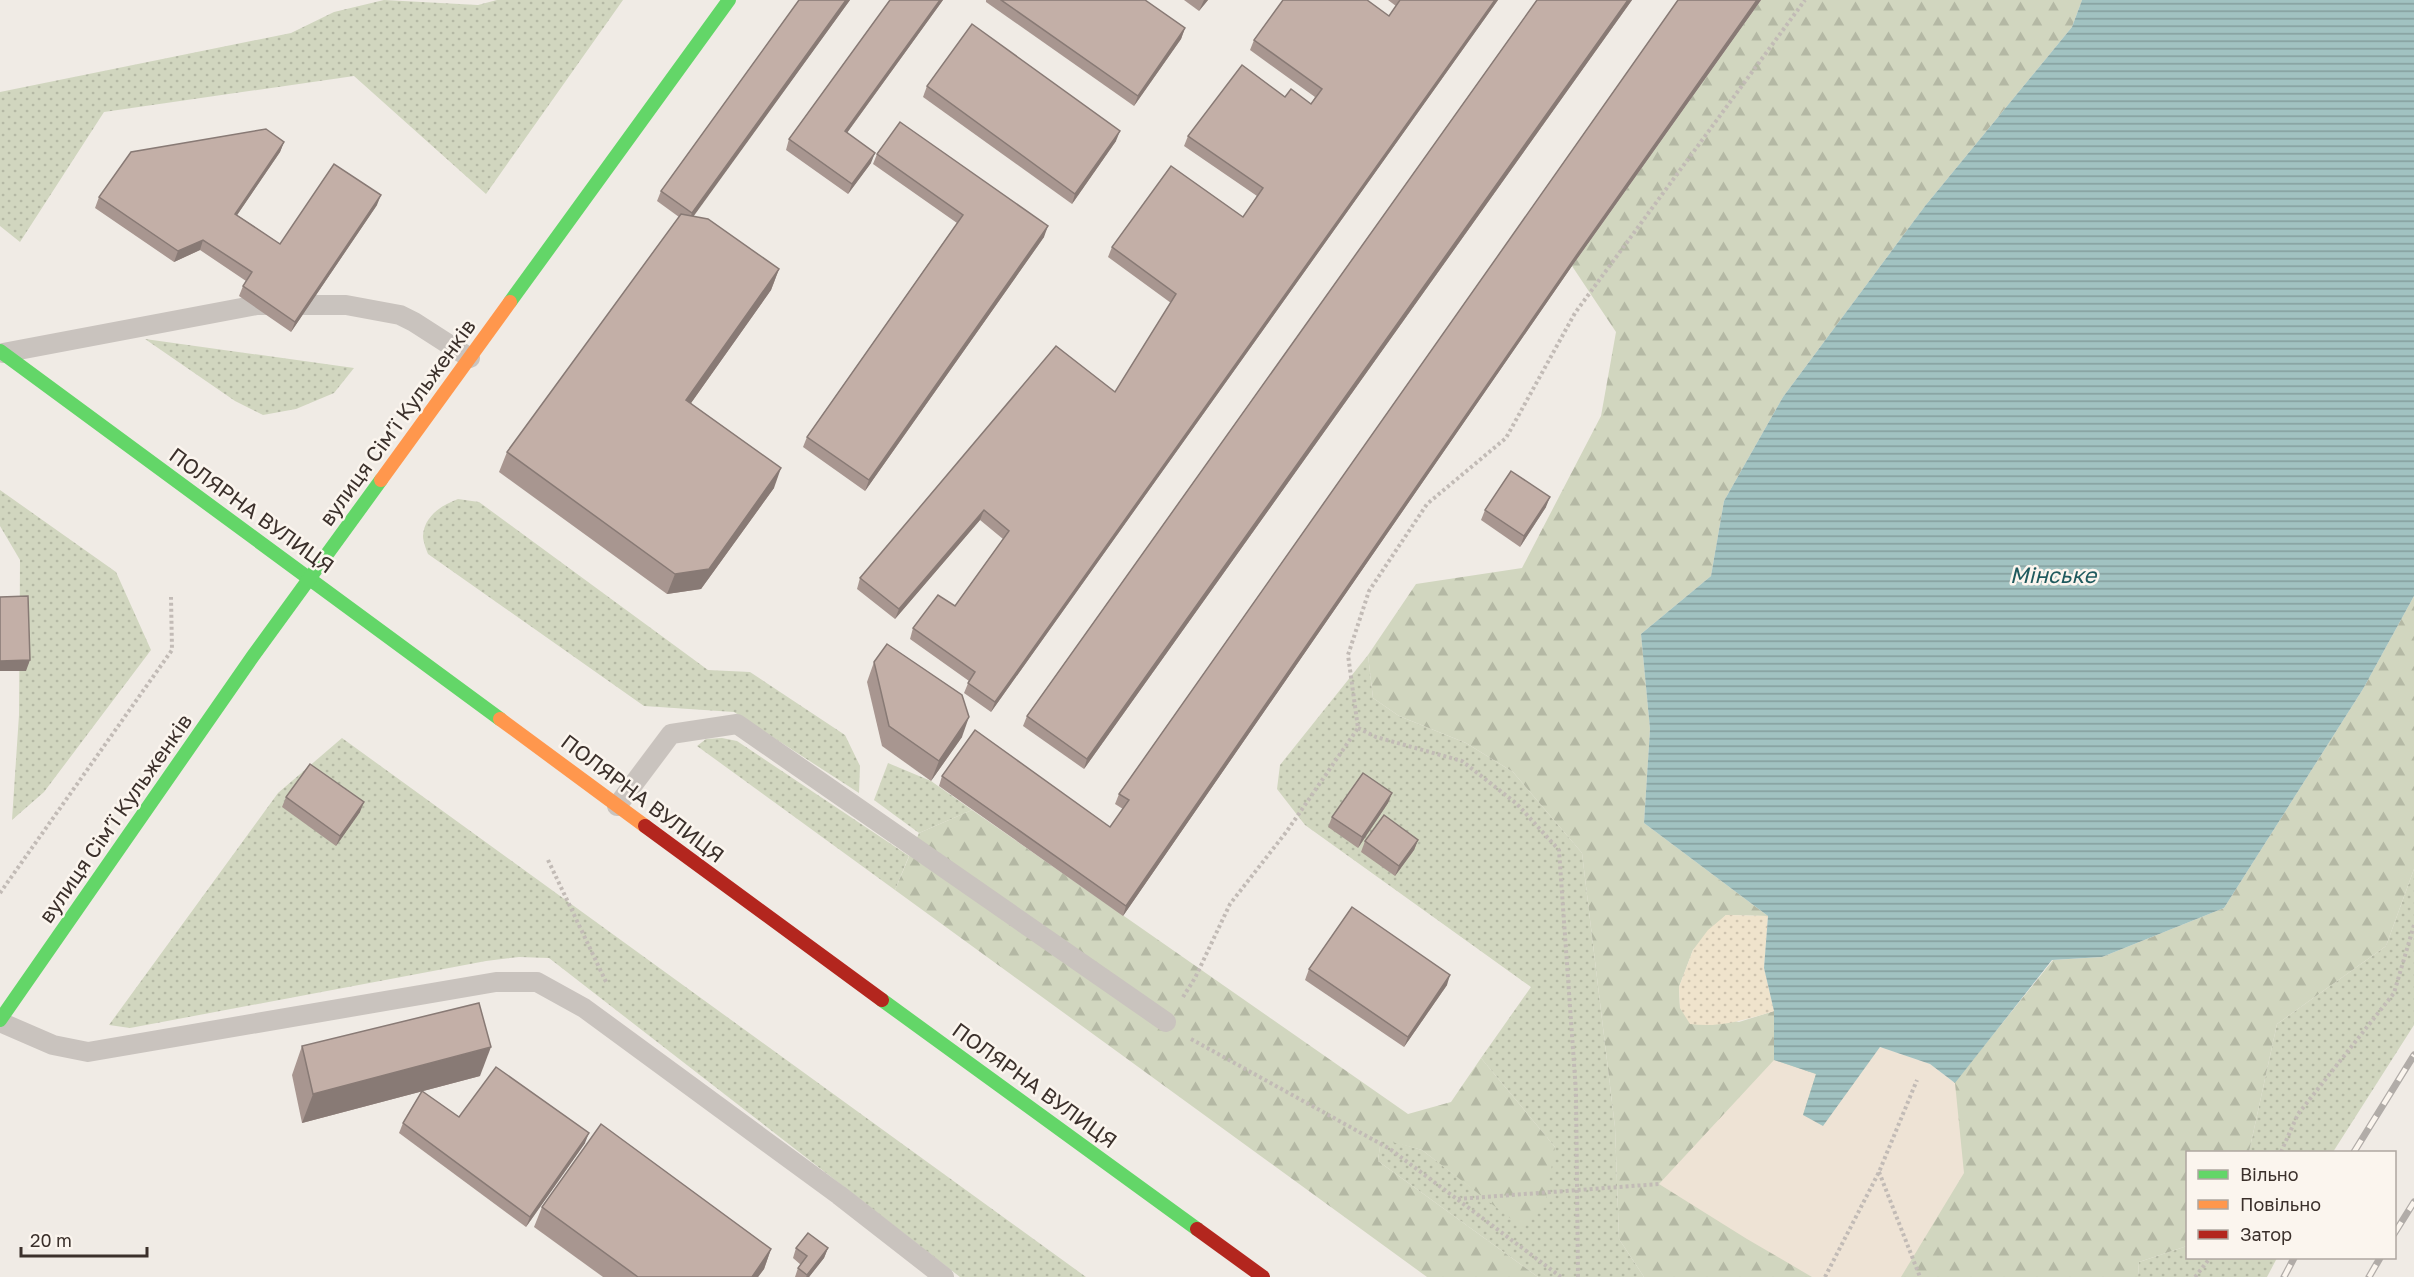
<svg xmlns="http://www.w3.org/2000/svg" width="2414" height="1277" viewBox="0 0 2414 1277" font-family="'Golos Text',sans-serif">
	<defs>
		<pattern id="grass-dots" width="8" height="8" patternUnits="userSpaceOnUse" patternTransform="scale(1.5)"><rect width="8" height="8" fill="#d1d6bf"/><path d="M2 2h.1M6 6h.1" fill="none" stroke="#b4b8a4" stroke-width="1.8" stroke-linecap="round"/></pattern>
		<pattern id="forest-firs" width="22" height="20" patternUnits="userSpaceOnUse" patternTransform="scale(1.5)"><rect width="22" height="20" fill="#d1d6bf"/><path d="M5 1l3.5 6h-7zM16 11l3.5 6h-7z" fill="#b4b8a4"/></pattern>
		<pattern id="sand-dots" width="8" height="8" patternUnits="userSpaceOnUse" patternTransform="scale(1.5)"><rect width="8" height="8" fill="#efe3cc"/><path d="M2 2h.1M6 6h.1" fill="none" stroke="#cec3af" stroke-width="1.8" stroke-linecap="round"/></pattern>
		<pattern id="water-rules" width="6" height="5" patternUnits="userSpaceOnUse" patternTransform="scale(1.5)"><rect width="6" height="5" fill="#a1c2c1"/><path d="M0 2.5h6" fill="none" stroke="#849e9d"/></pattern>
	</defs>
	<rect width="100%" height="100%" fill="#f0ebe5"/>
	<g fill="url(#grass-dots)">
		<polygon points="384,0 478,5 497,0 623,0 486,194 354,76 104,112 20,242 0,226 0,92 291,33 334,12"/>
		<polygon points="145,339 354,368 334,393 296,409 263,415 235,401"/>
		<polygon points="0,490 116,572 151,650 44,792 12,820 19,715 20,560 0,526"/>
		<path d="M458,499l21,3 229,168 42,2 95,63 15,31 -1,27 -125,-81 -90,-6 -216,-152c-2,-5 -5,-13 -5,-18 1,-20 19,-31 35,-37z"/>
		<polygon points="1368,655 1373,698 1399,716 1466,743 1513,772 1582,853 1615,1127 1619,1239 1644,1277 1538,1277 1378,1161 1381,1138 1422,1150 1519,1224 1555,1147 1481,1058 1531,987 1305,825 1277,789 1280,765"/>
		<polygon points="342,738 1086,1277 960,1277 549,958 519,957 486,961 130,1028 109,1025 278,793"/>
		<polygon points="722,738 737,741 909,856 895,890 697,746 706,739"/>
		<polygon points="888,763 931,781 972,810 919,833 874,800"/>
		<polygon points="2414,869 2414,1025 2333,1152 2249,1152 2277,1024 2386,946"/>
		<polygon points="2187,1246 2188,1258 2277,1258 2267,1277 2138,1277 2139,1262"/>
	</g>
	<g fill="url(#forest-firs)">
		<polygon points="1761,0 2082,0 2072,27 1925,206 1783,397 1724,501 1711,576 1641,634 1650,729 1644,823 1768,916 1726,915 1693,950 1679,987 1680,1008 1739,1022 1774,1011 1774,1060 1955,1082 2053,960 2102,957 2224,908 2363,689 2414,596 2414,869 2386,946 2277,1024 2249,1152 2188,1152 2187,1246 2139,1262 2138,1277 1644,1277 1619,1239 1615,1127 1582,853 1513,772 1466,743 1399,716 1373,698 1368,655 1416,584 1522,568 1601,416 1616,332 1572,266"/>
		<polygon points="972,810 1408,1114 1451,1102 1481,1058 1555,1147 1545,1205 1519,1225 1422,1150 1381,1139 1378,1161 1538,1277 1427,1277 895,890 919,833"/>
	</g>
	<path fill="url(#sand-dots)" d="M1726,915l42,1 -4,52 10,43c-29,9 -54,17 -84,13l-10,-16 -1,-21 14,-37 15,-20z"/>
	<polygon fill="#eee3d5" points="1880,1047 1930,1064 1955,1083 1964,1173 1901,1277 1812,1277 1747,1239 1659,1184 1774,1060 1816,1074 1803,1115"/>
	<polygon fill="url(#water-rules)" points="2082,0 2414,0 2414,596 2363,689 2224,908 2102,957 2052,960 1955,1083 1930,1064 1880,1047 1823,1126 1803,1115 1816,1074 1774,1060 1774,1011 1764,968 1768,916 1644,823 1650,729 1641,634 1711,576 1724,501 1783,397 1925,206 2072,27"/>
	<g fill="none" stroke-linecap="round" stroke-linejoin="round">
		<g stroke="#c2bbb6" stroke-width="4" stroke-dasharray="3 3" stroke-linecap="butt">
			<polyline points="1358,728 1376,737 1462,761 1517,804 1559,850 1576,1092 1578,1277"/>
			<polyline points="548,860 607,984"/>
			<polyline points="0,893 172,650 171,597"/>
			<polyline points="1183,997 1195,978 1230,904 1287,831 1358,728 1348,655 1369,591 1427,504 1506,438 1575,313 1805,0"/>
			<polyline points="1191,1039 1390,1149 1561,1277"/>
			<polyline points="2281,1152 2298,1114 2394,993 2414,925"/>
			<polyline points="1879,1172 1920,1277"/>
			<polyline points="1458,1199 1659,1184"/>
			<polyline points="1825,1277 1879,1172 1917,1080"/>
			<polyline points="2195,1277 2210,1258"/>
		</g>
		<g stroke="#c9c3be" stroke-width="20">
			<polyline points="3,353 257,305 346,305 400,315 414,322 470,358"/>
			<polyline points="617,806 671,734 737,724 1166,1022"/>
			<polyline points="0,1022 53,1045 88,1052 496,982 537,982 584,1008 839,1195 944,1277"/>
		</g>
		<g stroke="#63d668" stroke-width="14">
			<polyline points="510,302 729,0"/>
			<polyline points="0,351 500,719"/>
			<polyline points="882,1000 1197,1229"/>
			<polyline points="0,1020 253,656 381,480"/>
		</g>
		<g stroke="#ff974d" stroke-width="14">
			<polyline points="381,480 510,302"/>
			<polyline points="500,719 645,826"/>
		</g>
		<g stroke="#b3261e" stroke-width="14">
			<polyline points="645,826 882,1000"/>
			<polyline points="1197,1229 1263,1277"/>
		</g>
		<defs>
			<g id="rail">
				<polyline points="2354,1152 2414,1055"/>
				<polyline points="2394,1234 2414,1202"/>
				<polyline points="2284,1277 2294,1258"/>
				<polyline points="2369,1277 2380,1258"/>
			</g>
		</defs>
		<use href="#rail" stroke="#b1aca8" stroke-width="7"/>
		<use href="#rail" stroke="#fbf5ee" stroke-width="4.5" stroke-dasharray="14" stroke-linecap="butt"/>
	</g>
	<g fill="#a89690">
		<polygon points="799,0 850,0 693,216 779,269 771,290 691,403 774,488 701,589 667,594 499,472 507,452 679,217 657,201 661,191"/>
		<polygon points="890,0 943,0 847,133 871,163 848,194 786,150 789,139"/>
		<polygon points="986,0 1145,0 1185,28 1181,39 1134,106 986,2"/>
		<polygon points="1184,0 1208,0 1199,11"/>
		<polygon points="1388,0 1498,0 991,712 964,693 969,681 910,639 913,628 955,606 1003,539 980,520 895,619 857,589 860,578 1115,392 1171,303 1108,257 1112,247 1243,217 1257,196 1184,146 1188,136 1285,97 1311,104 1315,97 1250,50 1254,40 1389,16 1396,6"/>
		<polygon points="1537,0 1632,0 1084,769 1023,726 1027,716"/>
		<polygon points="1678,0 1761,0 1572,266 1123,916 939,786 942,776 1110,827 1123,809 1115,804 1119,794"/>
		<polygon points="927,86 1116,141 1072,204 923,97"/>
		<polygon points="284,142 280,152 237,215 280,244 377,205 291,332 239,296 243,286 246,281 200,250 174,262 95,208 99,197"/>
		<polygon points="877,154 1044,237 865,491 803,447 807,437 957,223 873,164"/>
		<polygon points="1546,507 1520,547 1481,520 1485,510"/>
		<polygon points="874,662 962,737 931,781 882,746 867,682"/>
		<polygon points="1392,793 1388,803 1358,848 1328,827 1332,817"/>
		<polygon points="286,797 360,812 336,846 282,807"/>
		<polygon points="1418,840 1414,850 1395,876 1361,852 1365,841"/>
		<polygon points="1309,969 1447,985 1404,1047 1305,980"/>
		<polygon points="302,1046 480,1076 302,1123 292,1075"/>
		<polygon points="459,1117 585,1143 526,1227 399,1133 403,1123"/>
		<polygon points="542,1207 771,1249 764,1269 758,1277 603,1277 534,1227"/>
		<polygon points="796,1248 828,1248 824,1258 809,1277 795,1277 798,1268 801,1265 793,1258"/>
	</g>
	<g fill="#887a75">
		<polygon points="846,0 850,0 688,224 692,213"/>
		<polygon points="940,0 943,0 841,141 845,131"/>
		<polygon points="1204,0 1208,0 1199,11"/>
		<polygon points="1495,0 1498,0 991,712 995,702"/>
		<polygon points="1628,0 1632,0 1084,769 1087,759"/>
		<polygon points="1757,0 1761,0 1572,266 1123,916 1126,906 1576,256"/>
		<polygon points="1185,28 1181,39 1134,106 1138,96"/>
		<polygon points="1120,131 1116,141 1072,204 1075,194"/>
		<polygon points="284,142 280,152 231,224 235,214"/>
		<polygon points="875,153 871,163 848,194 852,184"/>
		<polygon points="381,195 377,205 291,332 295,322"/>
		<polygon points="1048,226 1044,237 865,491 869,480"/>
		<polygon points="203,240 200,250 174,262 178,251"/>
		<polygon points="779,269 771,290 679,420 686,400"/>
		<polygon points="781,468 774,488 701,589 667,594 675,574"/>
		<polygon points="1550,497 1546,507 1520,547 1524,536"/>
		<polygon points="984,510 980,520 895,619 899,609"/>
		<polygon points="30,660 26,671 0,671 0,661"/>
		<polygon points="969,717 962,737 931,781 939,761"/>
		<polygon points="1392,793 1388,803 1358,848 1362,837"/>
		<polygon points="364,802 360,812 336,846 340,836"/>
		<polygon points="1418,840 1414,850 1395,876 1399,866"/>
		<polygon points="1450,975 1447,985 1404,1047 1408,1037"/>
		<polygon points="491,1047 480,1076 302,1123 313,1094"/>
		<polygon points="589,1133 585,1143 526,1227 530,1217"/>
		<polygon points="828,1248 824,1258 809,1277 806,1277"/>
		<polygon points="771,1249 764,1269 758,1277 752,1277"/>
	</g>
	<g fill="#c3afa7" stroke="#887a75" stroke-width="1.5">
		<polygon points="799,0 846,0 692,213 661,191"/>
		<polygon points="890,0 940,0 845,131 875,153 852,184 789,139"/>
		<polygon points="1001,0 1145,0 1185,28 1138,96"/>
		<polygon points="1283,0 1367,0 1389,16 1400,0 1495,0 995,702 968,683 975,672 913,628 938,595 955,606 1009,531 984,510 899,609 860,578 1056,346 1115,392 1176,294 1112,247 1171,166 1243,217 1263,188 1188,136 1242,65 1285,97 1291,89 1311,104 1322,89 1254,40"/>
		<polygon points="1537,0 1628,0 1087,759 1027,716"/>
		<polygon points="1678,0 1757,0 1576,256 1126,906 942,776 975,730 1110,827 1129,800 1119,794"/>
		<polygon points="972,24 1120,131 1075,194 927,86"/>
		<polygon points="900,122 1048,226 869,480 807,437 963,215 877,154"/>
		<polygon points="266,129 284,142 235,214 280,244 334,164 381,195 295,322 243,286 252,272 203,240 178,251 99,197 131,152"/>
		<polygon points="681,214 708,219 779,269 686,400 781,468 709,569 675,574 507,452"/>
		<polygon points="1511,471 1550,497 1524,536 1485,510"/>
		<polygon points="28,596 30,660 0,661 0,597"/>
		<polygon points="887,644 962,695 969,717 939,761 889,726 874,662"/>
		<polygon points="310,764 364,802 340,836 286,797"/>
		<polygon points="1363,773 1392,793 1362,837 1332,817"/>
		<polygon points="1384,815 1418,840 1399,866 1365,841"/>
		<polygon points="1352,907 1450,975 1408,1037 1309,969"/>
		<polygon points="479,1003 491,1047 313,1094 302,1046"/>
		<polygon points="496,1067 589,1133 530,1217 403,1123 422,1091 459,1117"/>
		<polygon points="601,1124 771,1249 752,1277 638,1277 542,1207"/>
		<polygon points="808,1233 828,1248 807,1275 798,1268 807,1256 796,1248"/>
	</g>
	<g text-anchor="middle" dominant-baseline="central" stroke-width="5" stroke-linejoin="round" paint-order="stroke">
		<g font-size="21" fill="#3b302b" stroke="#fbf5ee">
			<text transform="translate(397 422) rotate(-54)">вулиця Сімʼї Кульженків</text>
			<text transform="translate(252 510) rotate(36)">ПОЛЯРНА ВУЛИЦЯ</text>
			<text transform="translate(643 798) rotate(37)">ПОЛЯРНА ВУЛИЦЯ</text>
			<text transform="translate(115 818) rotate(-55)">вулиця Сімʼї Кульженків</text>
			<text transform="translate(1035 1085) rotate(36)">ПОЛЯРНА ВУЛИЦЯ</text>
		</g>
		<g font-size="22" font-style="italic" fill="#1f5a5e" stroke="#fbf5ee">
			<text x="2053" y="574">Мінське</text>
		</g>
	</g>
	<rect x="2186" y="1151" width="210" height="108" fill="#fbf5ee" stroke="#aea6a0" stroke-width="1.5"/>
	<rect x="2198" y="1170" width="30" height="9" fill="#63d668" stroke="#aea6a0" stroke-width="1.5"/>
	<text x="2240" y="1181" font-size="18" fill="#3b302b">Вільно</text>
	<rect x="2198" y="1200" width="30" height="9" fill="#ff974d" stroke="#aea6a0" stroke-width="1.5"/>
	<text x="2240" y="1211" font-size="18" fill="#3b302b">Повільно</text>
	<rect x="2198" y="1230" width="30" height="9" fill="#b3261e" stroke="#aea6a0" stroke-width="1.5"/>
	<text x="2240" y="1241" font-size="18" fill="#3b302b">Затор</text>
	<path d="M21 1247v9h126v-9" fill="none" stroke="#3b302b" stroke-width="3"/>
	<text x="30" y="1247" font-size="18" fill="#3b302b" stroke="#fbf5ee" stroke-width="4.5" paint-order="stroke">20 m</text>
</svg>
